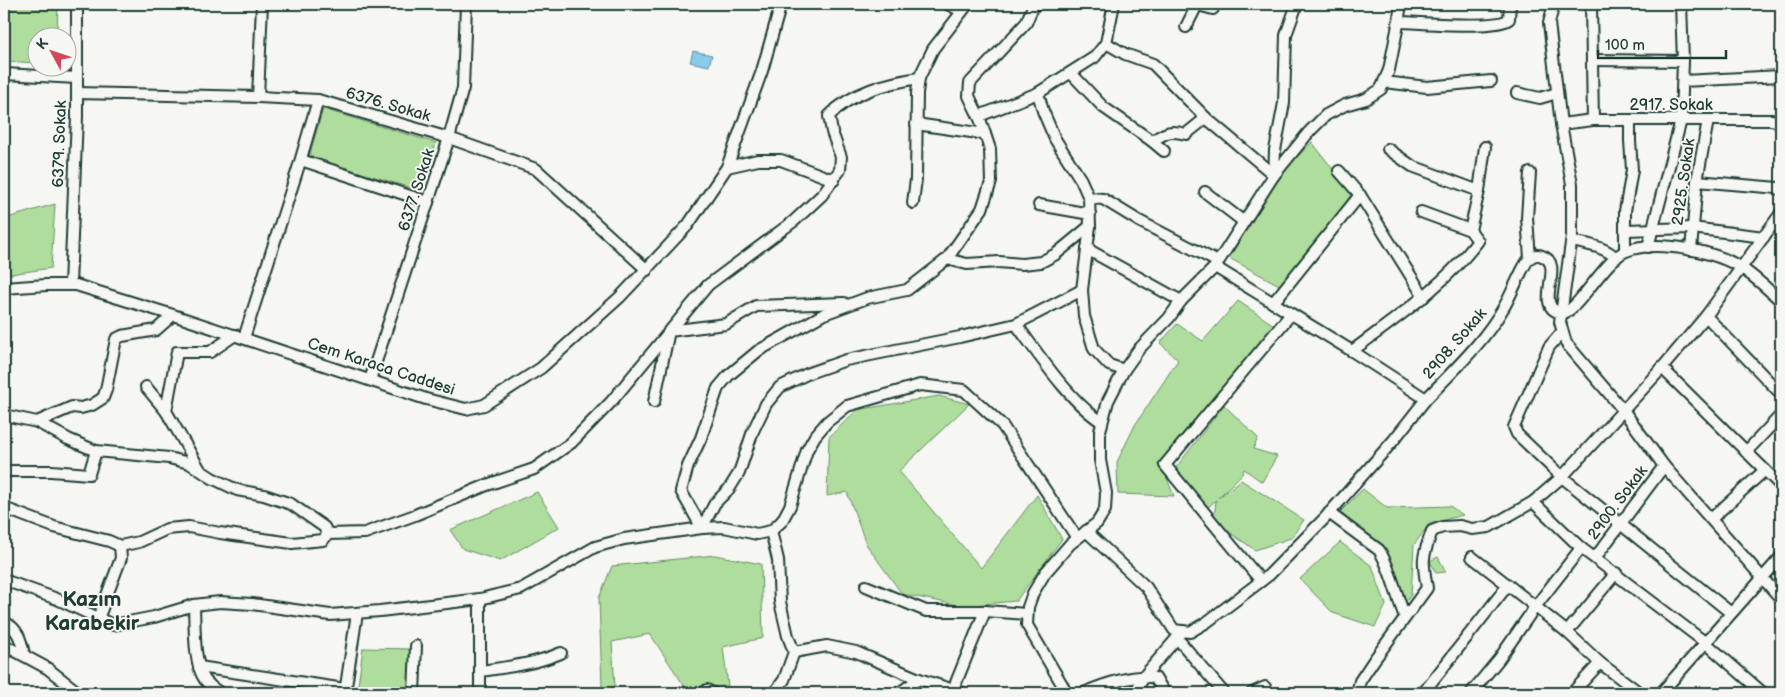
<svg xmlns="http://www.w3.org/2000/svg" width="1785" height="697" viewBox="0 0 1785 697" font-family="'Balsamiq Sans',sans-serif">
	<rect width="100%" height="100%" fill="#f6f6f2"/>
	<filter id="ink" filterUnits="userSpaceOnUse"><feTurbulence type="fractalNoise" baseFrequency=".02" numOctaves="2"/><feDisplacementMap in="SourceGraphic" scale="10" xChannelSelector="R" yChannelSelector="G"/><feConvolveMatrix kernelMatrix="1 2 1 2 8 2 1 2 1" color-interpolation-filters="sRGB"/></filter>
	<g filter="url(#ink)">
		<g fill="#afdd9d" stroke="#678d68">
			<polygon points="4,4 58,4 57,37 38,38 37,63 4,61"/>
			<polygon points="323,109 436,143 421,191 309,157"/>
			<polygon points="1312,142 1352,194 1281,286 1229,258 1284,170"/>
			<polygon points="55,204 51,268 4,275 4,219"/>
			<polygon points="1238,301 1274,325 1160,461 1174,496 1118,494 1117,462 1135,425 1178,360 1160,343 1177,324 1203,341"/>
			<polygon points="939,396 969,404 899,471 981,568 1037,495 1062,539 1016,601 962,606 902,594 866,544 847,492 827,496 829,437 857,410"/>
			<polygon points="1224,405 1258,438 1253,449 1277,456 1262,482 1244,469 1242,474 1218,498 1241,480 1304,520 1291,538 1255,550 1232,534 1214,519 1216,500 1206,509 1175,469"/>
			<polygon points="1363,489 1387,508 1450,506 1463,515 1429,524 1414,545 1411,595 1405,603 1387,553 1340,512"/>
			<polygon points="537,492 559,527 500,561 463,549 450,530"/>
			<polygon points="1340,542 1372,566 1386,605 1375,627 1333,613 1300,579"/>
			<polygon points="715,555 761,564 763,638 723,647 728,686 687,690 650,634 612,642 615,687 602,688 599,598 612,566"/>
			<polygon points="1438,557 1446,572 1436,573 1430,561"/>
			<polygon points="363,648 413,649 411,693 357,693"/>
		</g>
		<polygon fill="#8acbeb" stroke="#5f92a2" points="693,51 712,55 709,66 690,62"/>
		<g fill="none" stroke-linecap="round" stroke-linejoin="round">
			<defs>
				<g id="minor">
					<polyline points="947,4 962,11"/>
					<polyline points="1114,4 1106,43 1095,57 1038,93 1043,111 1055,139 1081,180 1089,198 1090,226 1082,290 1084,316 1094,349 1109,365 1124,370"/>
					<polyline points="1194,4 1213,9"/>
					<polyline points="1554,4 1549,23 1561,124 1572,184 1572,236 1560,322 1566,343 1623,410 1664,466 1781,599"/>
					<polyline points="1591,4 1593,120"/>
					<path d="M1399,22c19,0 97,8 110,-3l1,-15"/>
					<polyline points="1186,27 1197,5"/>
					<polyline points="1106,43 1125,54 1153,64 1206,118 1274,175"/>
					<polyline points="1592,60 1683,61"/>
					<path d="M1071,73l32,34 49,34c15,-9 17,-11 34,-7l20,-16"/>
					<polyline points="4,74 77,78"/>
					<polyline points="1683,81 1781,76"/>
					<polyline points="1384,82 1427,87 1491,81"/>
					<polyline points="77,93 258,97 318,100 449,138 536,169 647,270"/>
					<polyline points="1517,93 1540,98 1557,93"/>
					<polyline points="258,97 262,4"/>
					<polyline points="979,116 1038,93"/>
					<polyline points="916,124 985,134"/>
					<polyline points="1561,124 1593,120 1772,120 1781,123"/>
					<polyline points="1152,141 1164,151"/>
					<polyline points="1388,149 1412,166 1479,191"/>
					<polyline points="301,160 428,202"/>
					<polyline points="727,167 758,160 781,160 834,180"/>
					<polyline points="1339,171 1360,195 1424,297"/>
					<polyline points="1530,173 1527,218 1530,258"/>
					<polyline points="1274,175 1275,150 1284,103 1286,35 1297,4"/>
					<polyline points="1697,181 1778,188 1781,190"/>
					<polyline points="1205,192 1244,222"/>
					<polyline points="1089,198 1103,199 1139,221 1218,262"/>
					<polyline points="913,203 916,179 917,93 919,78 933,49 968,4"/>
					<polyline points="1039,205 1090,214"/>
					<polyline points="1421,212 1470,230"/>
					<polyline points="1625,230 1692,228 1764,237"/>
					<path d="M1572,241c16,4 32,5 44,17"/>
					<polyline points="1648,247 1681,120 1683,61 1681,4"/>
					<polyline points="1087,249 1181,301"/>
					<polyline points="1691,250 1697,181 1708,120"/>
					<polyline points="1625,251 1625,211 1632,170 1630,141 1630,120"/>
					<polyline points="947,259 967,264 999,262 1022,264 1041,262 1056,254 1090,226"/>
					<path d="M1215,267l137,84 74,48c28,-29 58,-57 78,-92 6,-9 21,-47 27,-50 3,-2 8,-3 11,-1 25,8 -11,52 20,57 13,2 43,-54 64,-62 30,-12 91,0 117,18 13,9 26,21 38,32"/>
					<polyline points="70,285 77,117 77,4"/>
					<polyline points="4,288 46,285 76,285 173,315 426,399 466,409 484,405 541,368 620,297 688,225 727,167 762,71 781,4"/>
					<polyline points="1273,303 1360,195"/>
					<polyline points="1706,316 1781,394"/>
					<path d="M1016,324c23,31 54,78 86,98"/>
					<polyline points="1562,332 1549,347 1514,427 1517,434 1562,477 1731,613"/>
					<polyline points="244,338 300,162 318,100"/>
					<path d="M1352,351c45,-34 92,-65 126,-110l-8,-11 9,-39 6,-44"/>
					<polyline points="1662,368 1781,486"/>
					<polyline points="370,380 449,138 463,88 466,4"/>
					<polyline points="146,387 166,411 199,468"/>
					<polyline points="654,402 669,331 726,324 756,306 844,303"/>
					<polyline points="166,411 177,352 210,352 235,335"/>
					<polyline points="4,415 37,422 68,439 96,451 169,458 189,463 212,478 237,490 264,495 291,504 324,527 328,534"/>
					<polyline points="37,422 72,407 81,408 92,405 103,398 106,390 116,339 122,336 156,330 173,315"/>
					<polyline points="1746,452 1781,415"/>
					<polyline points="4,471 51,471 89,474 96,451"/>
					<polyline points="1533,502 1581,548 1706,643 1763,693"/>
					<path d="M4,508l50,19 55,14 11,5 19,-4 28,-13 22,-2 31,6 72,10 31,-3 5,-6 37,-1 50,-18 72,-30 47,-16 37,-26 40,-41 97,-117 86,-64 28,-26 18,-25 1,-13 -9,-25 -3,-16c22,-24 58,-33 90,-38"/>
					<path d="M1329,513l50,37c11,16 18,48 26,67"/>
					<polyline points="1711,519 1765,470"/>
					<polyline points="702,528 681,491 688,466 701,438 718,388 729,375 758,351 824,314 867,298 907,290 947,259 982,209 991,182 990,149 980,119 969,96 970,83 1026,23 1034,4"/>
					<polyline points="702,528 715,503 729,489 739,473 753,431 766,404 780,387 809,373 846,360 960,337 1016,324 1082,290"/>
					<polyline points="771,531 778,560 780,602 788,636 794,652 784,680 774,693"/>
					<polyline points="1086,531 1146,587 1174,630 1190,632 1207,622 1269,575 1325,518 1393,441 1426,399"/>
					<polyline points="1472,557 1508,585 1567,632 1600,663 1640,693"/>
					<polyline points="1595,558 1664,466"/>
					<polyline points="4,580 57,599 113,625 154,617 194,605 220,602 252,604 330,615 380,611 480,599 521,589 595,547 624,539 702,528 724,527 757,534 771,531 782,521 790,506 807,450 815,436 827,422 847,406 920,385 964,390 1002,425 1077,538"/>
					<polyline points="1261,581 1165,465 1291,314"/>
					<polyline points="866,586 926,611 985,611 1027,614"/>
					<path d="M194,605c1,20 -1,59 11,75 4,5 10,10 15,13"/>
					<path d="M4,610v12c14,6 17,18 20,32"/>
					<polyline points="98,619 121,558 120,546"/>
					<polyline points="1567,632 1616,573"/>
					<polyline points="1177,638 1224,693"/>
					<polyline points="4,645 47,668 79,693"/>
					<polyline points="794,652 827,646 856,652 919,679 963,693"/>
					<polyline points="199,667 345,689"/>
					<path d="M481,671c28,-4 54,-7 80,-18"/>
					<polyline points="953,690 985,611"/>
					<polyline points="345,693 357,613"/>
					<polyline points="414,693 416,646"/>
					<polyline points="480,693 480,599"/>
					<polyline points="705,693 707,690 713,693"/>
					<polyline points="899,693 919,679"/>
					<polyline points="1064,693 1063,686 1027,625 1028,607 1033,593 1045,573 1070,544 1097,523 1105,510 1106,493 1100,460 1100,431 1108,401 1124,370 1139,349 1169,318 1181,301 1215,267 1274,175 1309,132 1326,115 1345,105 1366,99 1381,89 1389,70 1397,30 1401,4"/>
					<path d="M1084,693c17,-8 53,-20 71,-15l10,15"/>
					<polyline points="1135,693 1145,675 1183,631"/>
					<polyline points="1252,693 1265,687"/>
					<path d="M1357,693l3,-12 14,-21 53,-72c-5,-28 -5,-30 5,-57l11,-4 17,-1 12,3 17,-2 44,-25 29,-25 100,-109 44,-52 75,-103"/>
					<polyline points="1423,693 1508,585"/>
					<polyline points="1471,693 1499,659 1535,607 1581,548"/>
					<polyline points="1572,693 1600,663"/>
					<polyline points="1661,693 1781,557"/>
				</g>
			</defs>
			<use href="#minor" stroke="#1f3d34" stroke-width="14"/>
			<use href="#minor" stroke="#f6f6f2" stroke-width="10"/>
		</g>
	</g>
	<g text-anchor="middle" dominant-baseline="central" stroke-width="4" stroke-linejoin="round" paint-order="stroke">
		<g font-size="16" fill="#1f3d34" stroke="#f6f6f2">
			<text transform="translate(388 105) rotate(16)">6376. Sokak</text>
			<text x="1671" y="105">2917. Sokak</text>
			<text transform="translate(60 144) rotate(-88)">6379. Sokak</text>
			<text transform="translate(1684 182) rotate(-82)">2925. Sokak</text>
			<text transform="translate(417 190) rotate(-72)">6377. Sokak</text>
			<text transform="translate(1455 344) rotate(-49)">2908. Sokak</text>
			<text transform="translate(381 367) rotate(18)">Cem Karaca Caddesi</text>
			<text transform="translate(1618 503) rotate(-53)">2900. Sokak</text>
		</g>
		<g font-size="21" font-weight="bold" fill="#1f3d34" stroke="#f6f6f2">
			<text x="92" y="599">Kazım<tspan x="92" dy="24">Karabekir</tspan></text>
		</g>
	</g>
	<rect width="1785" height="697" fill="none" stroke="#f6f6f2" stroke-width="20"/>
	<rect x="10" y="10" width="1765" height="677" fill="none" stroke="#1f3d34" stroke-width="2" filter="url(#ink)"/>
	<g transform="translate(52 52) rotate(310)"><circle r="24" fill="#f6f6f2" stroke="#a0aca6"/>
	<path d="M0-4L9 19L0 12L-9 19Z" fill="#d1495b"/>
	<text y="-8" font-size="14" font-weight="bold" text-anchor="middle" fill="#1f3d34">K</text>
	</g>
	<path d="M1598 50v8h128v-8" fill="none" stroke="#1f3d34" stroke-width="2.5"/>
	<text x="1605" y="50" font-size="15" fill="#1f3d34" stroke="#f6f6f2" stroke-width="4" paint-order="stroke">100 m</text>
</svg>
